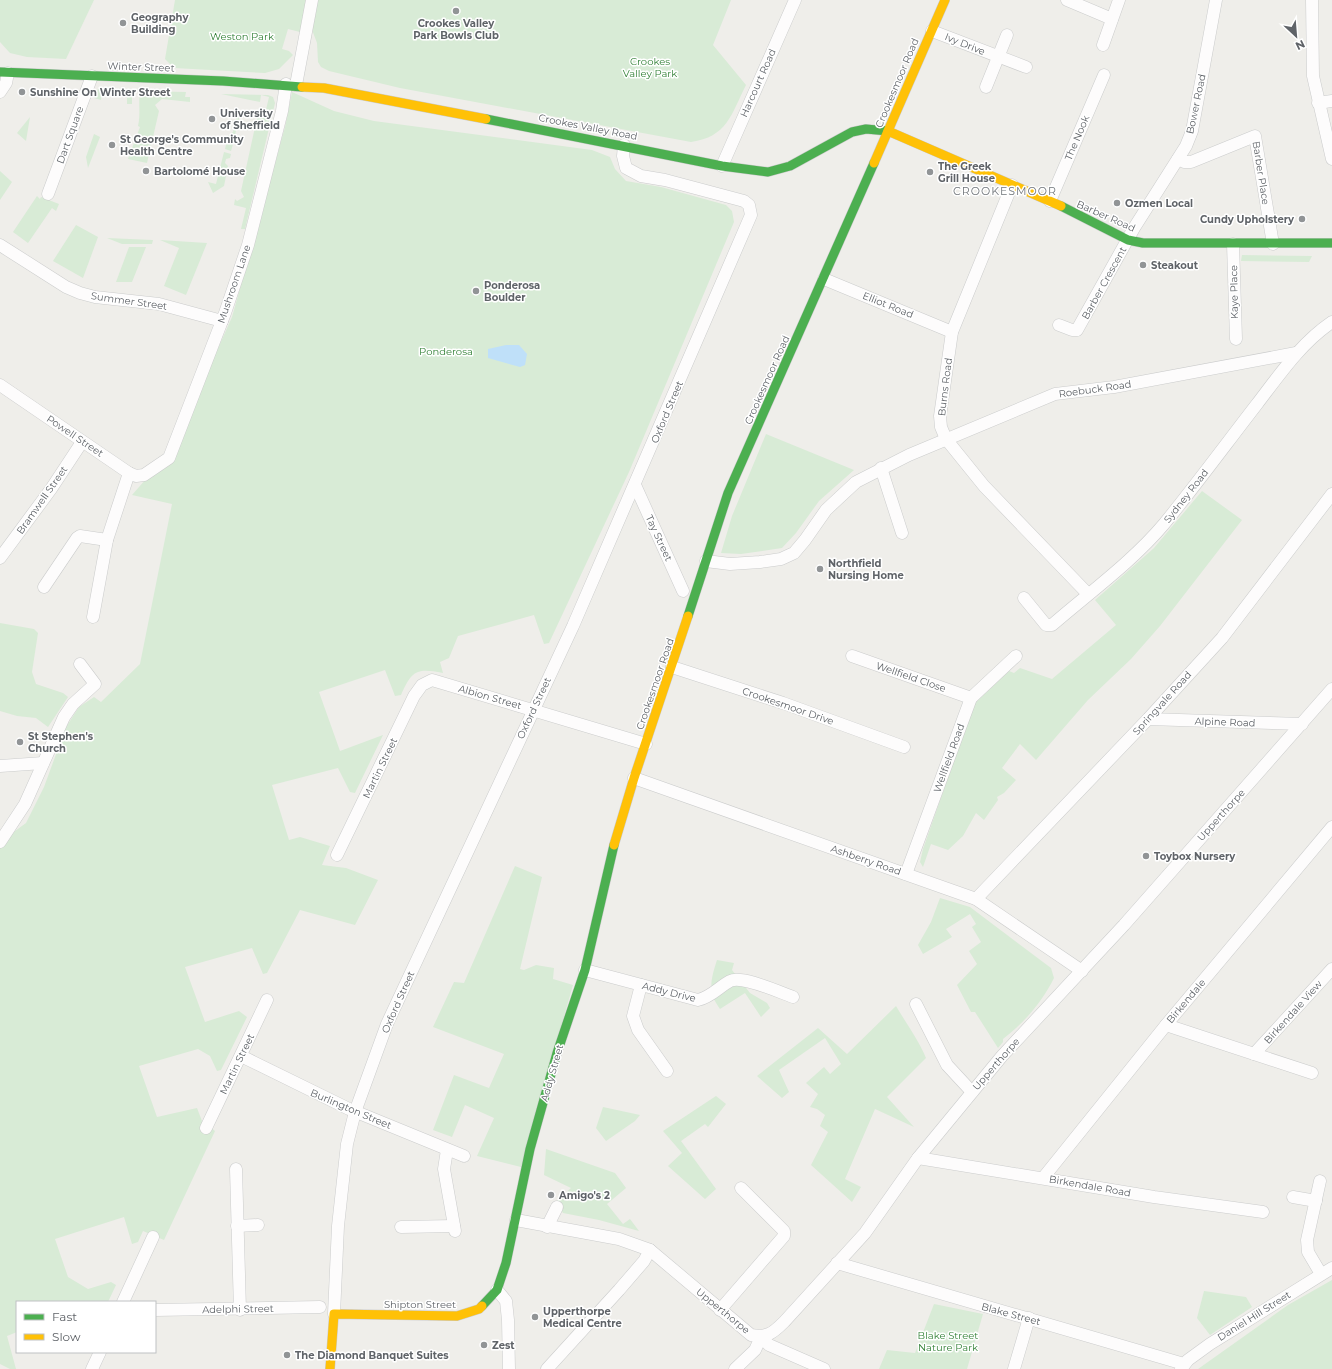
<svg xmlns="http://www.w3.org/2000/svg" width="1332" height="1369" viewBox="0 0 1332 1369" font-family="Montserrat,sans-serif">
	<rect width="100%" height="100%" fill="#efeeea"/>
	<g fill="#d8ebd6">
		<polygon points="0,0 94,0 66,59 27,57 10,53 0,42"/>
		<polygon points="175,0 307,0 300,32 288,29 282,49 289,51 293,55 279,69 265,73 174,68 165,59"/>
		<path d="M318,0h413l-18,45 33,40c-15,30 -19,52 -55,57l-291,-54 -71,-17 -8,-4 -3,-5 -1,-19 -6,-16z"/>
		<polygon points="98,89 132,90 132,104 127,104 127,93 102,92 101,100 94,98"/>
		<path d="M140,91l46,1 -1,5h5v5l-28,-3 -7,6 4,6 -12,52 -19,-4 12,-32 -2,-1c3,-12 0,-23 2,-35z"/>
		<path d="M292,92l42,19 40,10 218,29 18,7 5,12 11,12 35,6 65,18 6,6 2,11 -105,250 -80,171 -5,1 -10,-29 -76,21 -9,22 -9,4 3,11c-26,-5 -31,-3 -42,22l-6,1 -10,-26 -66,22 21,59 43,-16 -28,58 -5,-1 -12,-24 -66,17 17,55 11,-3 30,9 -8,19 24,3 32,12 -23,45 -55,-15 -33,63 -4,1 -11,-26 -67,19 20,55 34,-11 8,6 -26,53 -4,1 -7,-15 -12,-7 -59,17 18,51 40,-9 5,13 13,10 -51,109 -21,-9 -5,11 -6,2 -8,-27 -69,22 13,38 20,12 23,-7 5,3 -8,17h-91v30l-10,4 9,33h-6l-10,-5v-522l26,-19 18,-36 22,-60 13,-20 15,-10 7,5 39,-38 32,-160 -40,-9 21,-24 16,-13 63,-141 53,-190z"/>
		<polygon points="221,94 268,95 273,97 275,103 245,229 241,229 246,208 234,205 235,199 237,201 244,197 241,191 257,118 264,118 269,97 261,95 260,102"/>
		<polygon points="236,108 240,114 235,135 231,137 230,141 233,144 231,151 225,149 228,136 233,132 237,115 234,110"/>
		<polygon points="30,117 26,141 17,133"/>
		<polygon points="94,134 100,137 88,168 86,157"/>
		<polygon points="224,152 231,154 230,158 226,159 225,163 228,166 224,186 213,193 208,182 216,184"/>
		<polygon points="0,171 12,182 0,200"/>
		<polygon points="37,196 40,199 41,197 59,204 56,211 52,208 28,243 13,232"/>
		<polygon points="76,225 98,237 83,278 53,261"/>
		<polygon points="107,238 153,240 152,244 122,244"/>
		<polygon points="160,240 207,243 186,295 164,286 179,248"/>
		<polygon points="129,247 146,247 132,282 116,282"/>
		<polygon points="1242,255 1312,256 1309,262 1241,261"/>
		<polygon points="766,434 854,470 819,501 796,533 782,548 741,554 721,553 732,516"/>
		<polygon points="1202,491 1242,520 1160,626 1131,659 1088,700 1036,760 1020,744 1002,768 1016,780 1004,793 997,797 998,800 984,820 976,813 963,836 948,850 931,844 923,867 920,862 923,849 974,704 1009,671 1014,673 1020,668 1052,679 1116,625 1095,600 1154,548"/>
		<polygon points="0,623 34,629 38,633 32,672 36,684 63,693 68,697 48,727 36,718 17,716 0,711"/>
		<polygon points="515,866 542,877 520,969 524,970 536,965 554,968 553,979 573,985 521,1167 477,1156 494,1118 465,1105 452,1137 433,1130 454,1075 489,1088 504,1054 433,1027 454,982 464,983"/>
		<path d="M940,898l30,9 81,61 3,10c-12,24 -30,45 -51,61v3l-5,6 -23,-36h-4l-14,-27 20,-21 -8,-13 12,-9 -9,-15 4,-3 -6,-10 -24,15 6,8 -29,17 -5,-9 13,-23z"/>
		<path d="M717,960l17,3 -2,7 18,23 17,10 3,5 -9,9 -16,-24 -25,16c-13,-17 -9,-30 -3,-49z"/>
		<path d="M896,1006c10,17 23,35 30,52l-39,39 27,30 -39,-18 -30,70 16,8 -9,15 -41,-37 17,-33 -8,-6 5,-11 -8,-6 -7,-2 8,-13 -12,-11 18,-16 6,7 11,-10 -16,-26 -46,32 10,22 -7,6 -25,-22 61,-48 29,26z"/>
		<polygon points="716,1096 726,1104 708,1127 705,1124 681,1141 716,1189 705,1199 668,1166 682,1153 663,1131"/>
		<polygon points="603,1107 640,1115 635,1121 606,1141 596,1128"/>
		<polygon points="546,1149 615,1173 626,1188 607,1204 623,1224 630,1219 639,1231 599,1220 563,1213 556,1202 571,1188 544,1175"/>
		<polygon points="1332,1280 1332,1369 1198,1369 1288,1305"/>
		<polygon points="1204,1291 1246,1297 1252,1307 1210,1335 1197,1318"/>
		<polygon points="934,1304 983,1314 967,1369 879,1369 887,1350 915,1353"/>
	</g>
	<polygon fill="#bfe0f9" points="506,345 519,345 527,354 525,365 520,367 488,358 488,349"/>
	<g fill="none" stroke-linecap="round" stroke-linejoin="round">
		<defs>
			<g id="street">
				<polyline points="1067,0 1112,19"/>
				<polyline points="1312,0 1313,76 1332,159"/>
				<polyline points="932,31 1026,67"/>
				<polyline points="1103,45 1119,0"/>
				<polyline points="296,85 312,0"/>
				<polyline points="986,87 1007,35"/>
				<polyline points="0,92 6,83 8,73"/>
				<polyline points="1318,103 1332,101"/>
				<polyline points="1178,159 1184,162 1191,162 1255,136 1273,244"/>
				<polyline points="722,166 795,0"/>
				<polyline points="1012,185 952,332 940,416 941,427 946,439 984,486 1088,594"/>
				<polyline points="48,194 92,76"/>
				<polyline points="1050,201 1104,75"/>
				<polyline points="1233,244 1236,339"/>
				<polyline points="0,245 66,287 80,293 95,297 159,304 222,321"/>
				<polyline points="824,279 952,332"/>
				<polyline points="1059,325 1072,330 1077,330 1134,228 1186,146 1192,131 1216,0"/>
				<polyline points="0,385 129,473 136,476 144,475 169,458 225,313 248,245 282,111 286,84"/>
				<polyline points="881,468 902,533"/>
				<polyline points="635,485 683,591"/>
				<polyline points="0,558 51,489 82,442"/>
				<polyline points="706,561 730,564 760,562 781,559 794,553 805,540 826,510 856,482 909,455 1055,394 1114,387 1296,353"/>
				<polyline points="44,587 77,538 80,536 107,540"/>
				<path d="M1024,598l22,27h6c37,-32 81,-64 112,-101 32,-39 62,-80 93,-120 23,-30 44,-61 75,-82"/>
				<polyline points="93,617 107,540 129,473"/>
				<polyline points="852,656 971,698"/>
				<polyline points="672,667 783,703 904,747"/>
				<polyline points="1148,719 1302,724"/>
				<polyline points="0,766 43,763"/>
				<polyline points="634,778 976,899 1082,971"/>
				<polyline points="0,842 25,804 64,717 73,704 95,684 80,664"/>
				<polyline points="337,855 414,696 422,685 432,680 646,744"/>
				<polyline points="906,874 971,698 1016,656"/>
				<polyline points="976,899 1148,719 1222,638 1332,494"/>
				<path d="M585,970l113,30c13,-3 21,-13 32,-19 12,-6 49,11 63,16"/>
				<polyline points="641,985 633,1016 638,1030 667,1071"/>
				<polyline points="916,1004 947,1065 972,1092"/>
				<polyline points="1166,1025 1312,1073"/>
				<polyline points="1254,1054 1332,969"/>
				<polyline points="241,1056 349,1109 464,1156"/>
				<polyline points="206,1128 267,1000"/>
				<polyline points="447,1150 444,1169 455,1231"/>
				<polyline points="918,1158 1154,1197 1263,1212"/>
				<polyline points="236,1169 240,1310"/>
				<polyline points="1043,1178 1166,1025 1332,827"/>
				<polyline points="1320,1181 1307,1240 1308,1252 1321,1274"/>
				<polyline points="1293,1197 1316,1201"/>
				<path d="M516,1220l103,19 31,11 101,85c16,3 22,-2 33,-13l81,-89 53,-75 84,-102 122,-131 208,-236"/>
				<polyline points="237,1226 258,1225"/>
				<polyline points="401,1227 454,1226"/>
				<polyline points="547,1227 557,1207"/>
				<polyline points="837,1263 1184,1364"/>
				<polyline points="497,1290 506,1301 508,1320 509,1369"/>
				<polyline points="123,1302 153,1237"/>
				<polyline points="155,1310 320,1307"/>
				<polyline points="720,1310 784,1236 784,1231 741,1188"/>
				<polyline points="334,1314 338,1226 347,1144 355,1112 387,1024 573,626 751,215 749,205 744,201 665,180 641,176 626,168 623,156 624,145"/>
				<polyline points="92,1369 100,1352"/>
				<polyline points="547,1369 619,1290 644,1261 650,1250"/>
				<polyline points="735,1369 755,1350 761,1337 769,1345 824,1369"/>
				<polyline points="1014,1369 1029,1318"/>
				<polyline points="1181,1369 1188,1360 1210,1344 1332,1268"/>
			</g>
			<g id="fast">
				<polyline points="0,72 223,81 302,87"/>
				<polyline points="486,119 722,166 768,172 790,166 852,132 866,129 888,131"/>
				<polyline points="1061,206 1128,240 1143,243 1332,243"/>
				<polyline points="688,616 728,493 874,163"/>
				<polyline points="482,1306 497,1290 506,1263 530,1149 557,1053 585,970 614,845"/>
			</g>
			<g id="slow">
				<polyline points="302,87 324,88 486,119"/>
				<polyline points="888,131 1061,206"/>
				<polyline points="874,163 945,0"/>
				<polyline points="614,845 634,778 688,616"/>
				<polyline points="330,1369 334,1314 457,1316 479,1309 482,1306"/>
			</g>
		</defs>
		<use href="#street" stroke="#cbcccc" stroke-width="13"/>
		<use href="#fast" stroke="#cacacb" stroke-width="10"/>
		<use href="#slow" stroke="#cacacb" stroke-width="10"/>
		<use href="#street" stroke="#fdfcfc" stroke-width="12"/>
		<use href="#fast" stroke="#4caf50" stroke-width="9"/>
		<use href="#slow" stroke="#ffc107" stroke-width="9"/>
	</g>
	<g fill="#919496" stroke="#fff" stroke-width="1.5">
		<circle cx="456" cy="11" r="4"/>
		<circle cx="123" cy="23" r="4"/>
		<circle cx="22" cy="92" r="4"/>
		<circle cx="212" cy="119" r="4"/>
		<circle cx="112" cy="145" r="4"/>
		<circle cx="146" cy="171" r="4"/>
		<circle cx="930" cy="172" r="4"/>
		<circle cx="1117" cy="203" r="4"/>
		<circle cx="1302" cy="219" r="4"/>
		<circle cx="1143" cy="265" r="4"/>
		<circle cx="476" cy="291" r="4"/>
		<circle cx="820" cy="569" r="4"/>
		<circle cx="20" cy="742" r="4"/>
		<circle cx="1146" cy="856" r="4"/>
		<circle cx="551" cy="1195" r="4"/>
		<circle cx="535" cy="1317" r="4"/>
		<circle cx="484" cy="1345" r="4"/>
		<circle cx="287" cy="1355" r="4"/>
	</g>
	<g text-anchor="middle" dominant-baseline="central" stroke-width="3" stroke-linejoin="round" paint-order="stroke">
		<g font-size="10" font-weight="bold" fill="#5f6368" stroke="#fff" text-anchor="start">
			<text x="131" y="17">Geography<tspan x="131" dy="12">Building</tspan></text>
			<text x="456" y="23" text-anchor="middle">Crookes Valley<tspan x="456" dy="12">Park Bowls Club</tspan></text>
			<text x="30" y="92">Sunshine On Winter Street</text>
			<text x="220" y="113">University<tspan x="220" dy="12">of Sheffield</tspan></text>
			<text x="120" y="139">St George's Community<tspan x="120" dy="12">Health Centre</tspan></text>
			<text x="938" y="166">The Greek<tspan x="938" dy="12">Grill House</tspan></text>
			<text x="154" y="171">Bartolomé House</text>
			<text x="1125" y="203">Ozmen Local</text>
			<text x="1294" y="219" text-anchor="end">Cundy Upholstery</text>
			<text x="1151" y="265">Steakout</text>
			<text x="484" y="285">Ponderosa<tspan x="484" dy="12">Boulder</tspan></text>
			<text x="828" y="563">Northfield<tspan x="828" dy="12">Nursing Home</tspan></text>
			<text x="28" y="736">St Stephen's<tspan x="28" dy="12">Church</tspan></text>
			<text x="1154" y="856">Toybox Nursery</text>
			<text x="559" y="1195">Amigo's 2</text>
			<text x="543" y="1311">Upperthorpe<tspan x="543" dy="12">Medical Centre</tspan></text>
			<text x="492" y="1345">Zest</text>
			<text x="295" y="1355">The Diamond Banquet Suites</text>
		</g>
		<g font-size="10" fill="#348238" stroke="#fff">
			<text x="242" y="36">Weston Park</text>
			<text x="650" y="61">Crookes<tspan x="650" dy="12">Valley Park</tspan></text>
			<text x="446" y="351">Ponderosa</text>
			<text x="948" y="1335">Blake Street<tspan x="948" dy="12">Nature Park</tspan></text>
		</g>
		<g font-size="10" fill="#5f6368" stroke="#fff">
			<text transform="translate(965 44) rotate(22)">Ivy Drive</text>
			<text transform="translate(141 67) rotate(2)">Winter Street</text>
			<text transform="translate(758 83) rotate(-66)">Harcourt Road</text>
			<text transform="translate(897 83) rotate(-67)">Crookesmoor Road</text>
			<text transform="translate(1196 104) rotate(-78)">Bower Road</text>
			<text transform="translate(588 127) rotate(11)">Crookes Valley Road</text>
			<text transform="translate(70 135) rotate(-70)">Dart Square</text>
			<text transform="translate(1077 138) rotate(-67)">The Nook</text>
			<text transform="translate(1261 173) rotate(81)">Barber Place</text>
			<text transform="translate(1106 216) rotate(24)">Barber Road</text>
			<text transform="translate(1104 283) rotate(-61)">Barber Crescent</text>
			<text transform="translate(234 284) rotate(-71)">Mushroom Lane</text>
			<text transform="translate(1234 292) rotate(-91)">Kaye Place</text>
			<text transform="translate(129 301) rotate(8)">Summer Street</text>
			<text transform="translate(888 305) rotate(22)">Elliot Road</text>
			<text transform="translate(767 380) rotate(-66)">Crookesmoor Road</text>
			<text transform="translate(945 387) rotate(-83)">Burns Road</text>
			<text transform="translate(1095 389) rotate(-8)">Roebuck Road</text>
			<text transform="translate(667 412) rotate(-67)">Oxford Street</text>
			<text transform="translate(75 436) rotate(34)">Powell Street</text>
			<text transform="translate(1186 496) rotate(-52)">Sydney Road</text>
			<text transform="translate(42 500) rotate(-55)">Bramwell Street</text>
			<text transform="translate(659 538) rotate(65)">Tay Street</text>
			<text transform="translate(911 677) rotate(19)">Wellfield Close</text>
			<text transform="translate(655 684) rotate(-71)">Crookesmoor Road</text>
			<text transform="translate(490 697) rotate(16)">Albion Street</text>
			<text transform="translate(1162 703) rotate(-48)">Springvale Road</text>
			<text transform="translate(788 706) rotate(19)">Crookesmoor Drive</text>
			<text transform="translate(534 708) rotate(-65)">Oxford Street</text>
			<text transform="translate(1225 722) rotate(2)">Alpine Road</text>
			<text transform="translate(949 758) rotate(-70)">Wellfield Road</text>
			<text transform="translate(380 768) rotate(-64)">Martin Street</text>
			<text transform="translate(1221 815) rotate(-48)">Upperthorpe</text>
			<text transform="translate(866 860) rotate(19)">Ashberry Road</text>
			<text transform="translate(669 992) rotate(14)">Addy Drive</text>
			<text transform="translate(1186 1001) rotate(-50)">Birkendale</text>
			<text transform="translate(398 1002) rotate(-66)">Oxford Street</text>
			<text transform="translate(1293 1012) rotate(-48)">Birkendale View</text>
			<text transform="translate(237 1064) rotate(-64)">Martin Street</text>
			<text transform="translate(996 1064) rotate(-49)">Upperthorpe</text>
			<text transform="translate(552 1073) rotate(-74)">Addy Street</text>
			<text transform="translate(351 1109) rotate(23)">Burlington Street</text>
			<text transform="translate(1090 1186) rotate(10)">Birkendale Road</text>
			<text x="420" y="1304">Shipton Street</text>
			<text transform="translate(238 1309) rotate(-1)">Adelphi Street</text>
			<text transform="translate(723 1311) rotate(39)">Upperthorpe</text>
			<text transform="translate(1011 1314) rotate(15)">Blake Street</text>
			<text transform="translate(1254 1316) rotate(-32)">Daniel Hill Street</text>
		</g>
		<g font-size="11" letter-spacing="1" fill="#70757a" stroke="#fff">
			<text x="1005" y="191">CROOKESMOOR</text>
		</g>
	</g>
	<rect x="16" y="1301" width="140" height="52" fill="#ffffff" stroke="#bfc1c3"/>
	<rect x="24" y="1314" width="20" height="6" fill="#4caf50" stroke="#bfc1c3"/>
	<text x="52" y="1321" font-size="12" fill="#5f6368">Fast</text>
	<rect x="24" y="1334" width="20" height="6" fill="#ffc107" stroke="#bfc1c3"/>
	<text x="52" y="1341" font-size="12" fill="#5f6368">Slow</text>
	<g transform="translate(1296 36) rotate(154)" stroke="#ffffff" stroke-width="3" paint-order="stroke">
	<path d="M0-3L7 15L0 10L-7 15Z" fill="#5f6368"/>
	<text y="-6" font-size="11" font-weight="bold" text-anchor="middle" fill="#5f6368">N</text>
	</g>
</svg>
